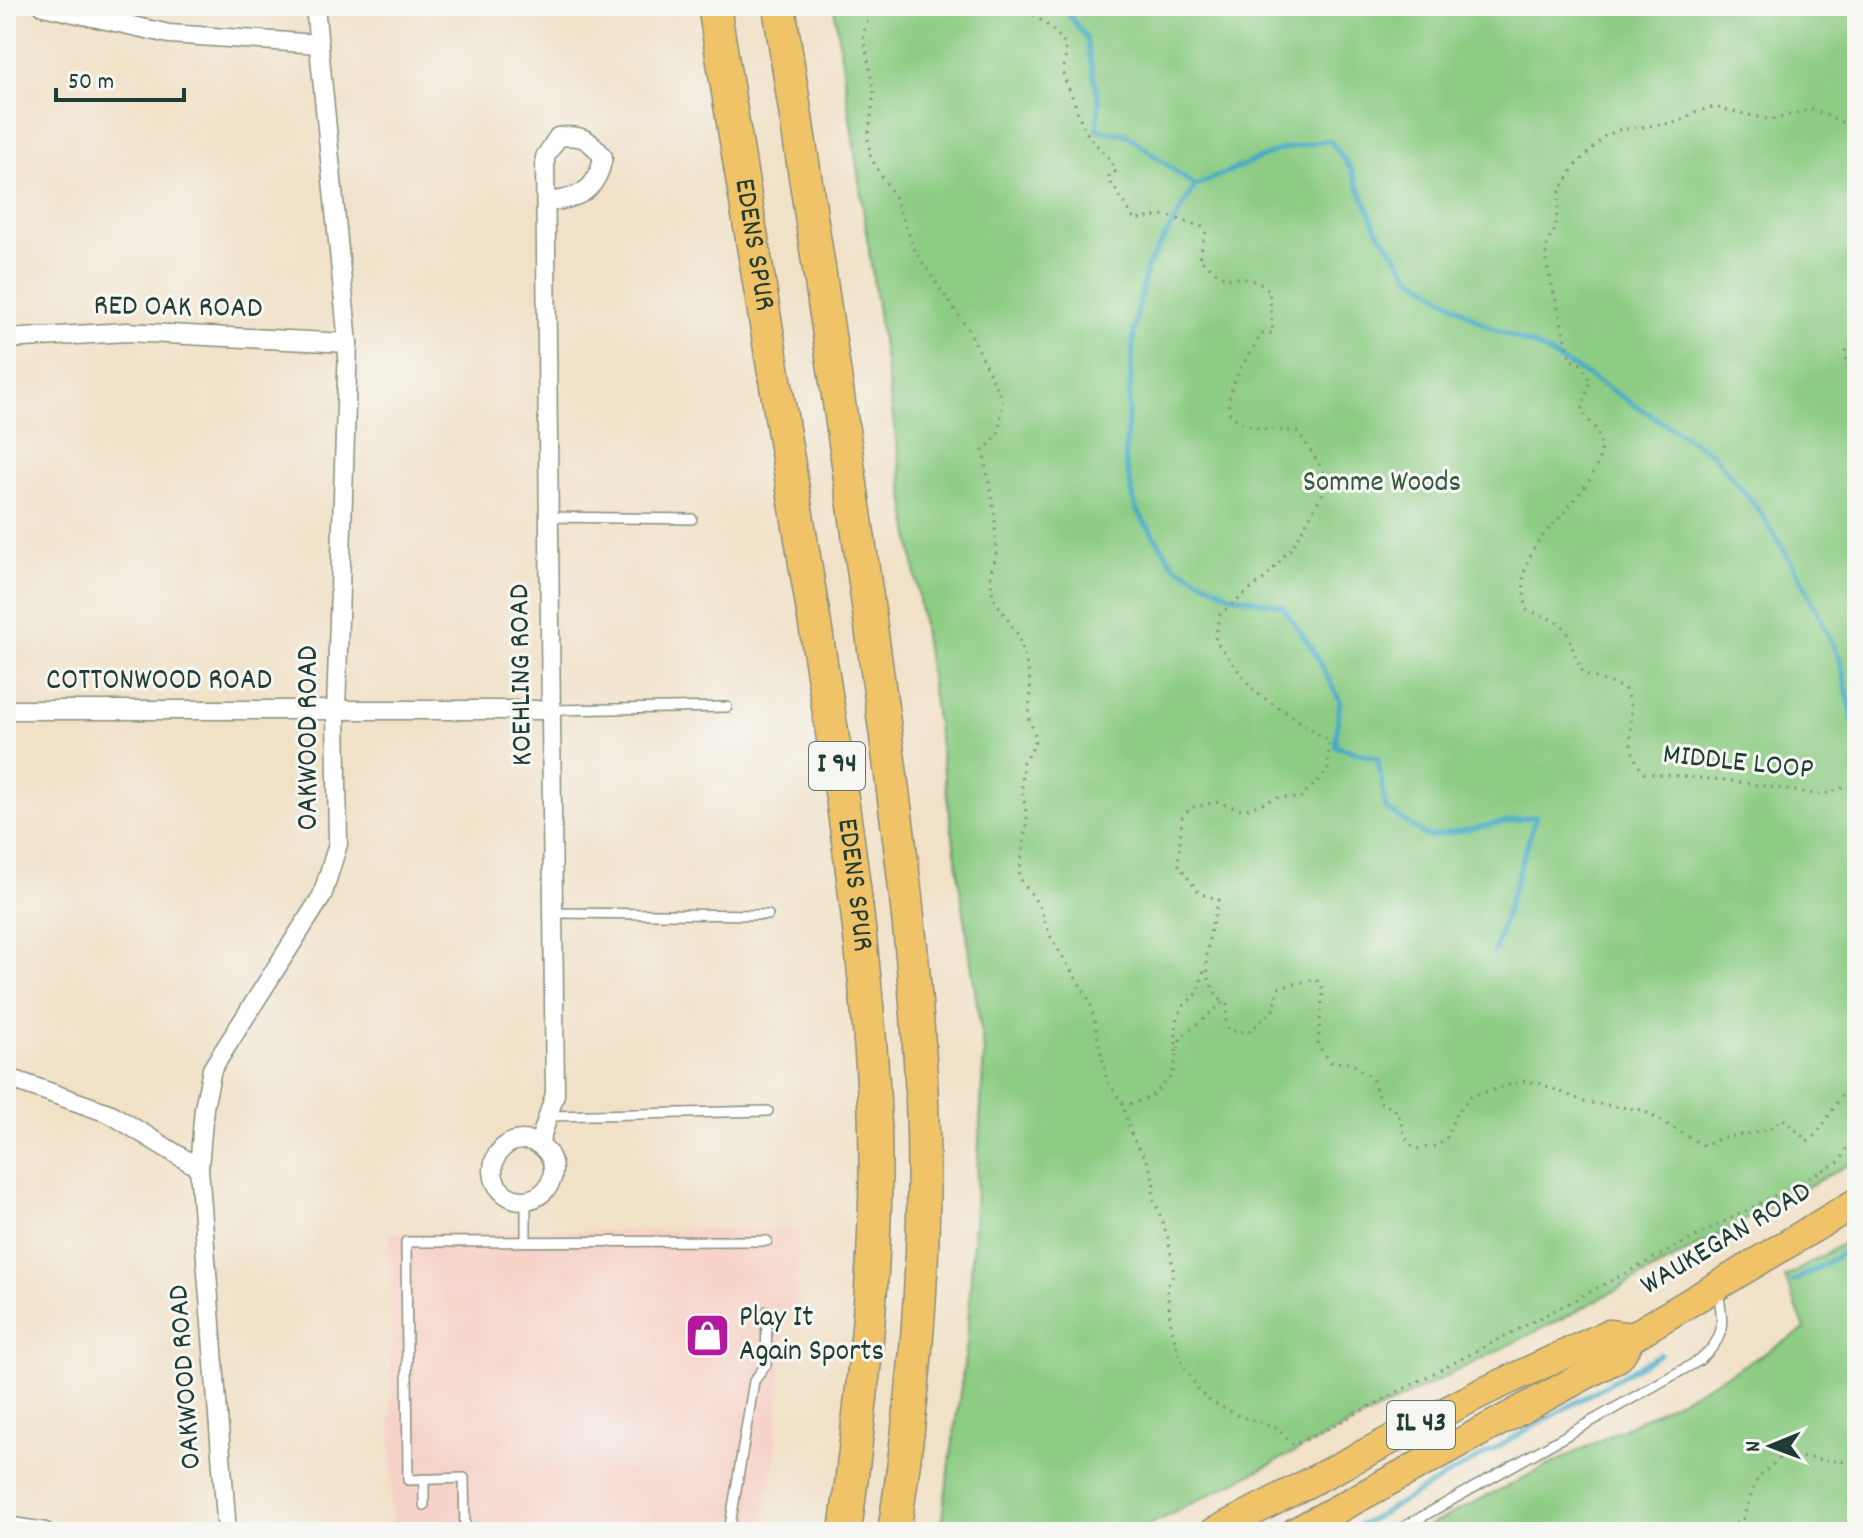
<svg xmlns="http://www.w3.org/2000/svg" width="1863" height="1538" viewBox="0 0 1863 1538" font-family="Dekko,sans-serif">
	<rect width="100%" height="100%" fill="#f6f6f2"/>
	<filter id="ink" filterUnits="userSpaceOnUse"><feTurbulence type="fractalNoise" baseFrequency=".0125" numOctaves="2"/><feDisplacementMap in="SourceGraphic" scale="16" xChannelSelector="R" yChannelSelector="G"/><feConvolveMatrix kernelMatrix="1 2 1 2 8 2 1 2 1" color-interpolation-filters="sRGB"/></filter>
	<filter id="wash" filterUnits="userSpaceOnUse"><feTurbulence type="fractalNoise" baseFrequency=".006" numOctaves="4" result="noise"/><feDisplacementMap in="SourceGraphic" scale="32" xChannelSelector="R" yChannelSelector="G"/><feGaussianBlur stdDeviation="1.8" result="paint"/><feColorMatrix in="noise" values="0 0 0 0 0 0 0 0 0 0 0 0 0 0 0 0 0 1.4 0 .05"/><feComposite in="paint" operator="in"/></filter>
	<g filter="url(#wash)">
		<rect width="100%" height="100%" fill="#f1e1c7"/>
		<polygon fill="#f6d1c6" points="799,1229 796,1310 785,1312 775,1459 761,1532 392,1532 390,1233"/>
		<g fill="#8ccc83" stroke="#56845c" stroke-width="2">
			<polygon points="834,6 1857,6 1857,1160 1579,1310 1135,1532 940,1532 967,1344 984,1053"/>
			<path d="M1857,1235v297h-440c129,-68 264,-126 388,-203l-20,-51z"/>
		</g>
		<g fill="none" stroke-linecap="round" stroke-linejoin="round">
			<g stroke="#45aac5" stroke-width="5">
				<polyline points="1062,6 1086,37 1099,102 1097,130 1126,134 1195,186"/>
				<polyline points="1494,952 1536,816 1428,837 1386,809 1378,759 1335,746 1340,701 1315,653 1282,606 1230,595 1174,565 1136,509 1125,459 1134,331 1146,269 1195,186 1279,150 1330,140 1351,169 1377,229 1411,276 1485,325 1535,346 1587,375 1713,454 1761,513 1800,576 1840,659 1857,738"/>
				<polyline points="1793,1282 1857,1245"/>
				<polyline points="1349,1532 1660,1354"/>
			</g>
		</g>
	</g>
	<g filter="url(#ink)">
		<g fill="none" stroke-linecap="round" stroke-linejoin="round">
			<defs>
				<g id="service">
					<polyline points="549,517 692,519"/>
					<polyline points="552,710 727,707"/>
					<polyline points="553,913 768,915"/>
					<polyline points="551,1116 768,1111"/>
					<polyline points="526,1201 526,1241"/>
					<polyline points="424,1479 424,1505"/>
					<polyline points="465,1532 464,1478 408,1480 406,1242 767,1241"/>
					<polyline points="729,1532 754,1381 766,1365 767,1311"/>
					<path d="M1395,1532l305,-172c27,-23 23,-36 18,-70"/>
				</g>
				<g id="minor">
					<polyline points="43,6 169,34 319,44"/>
					<polyline points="6,339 127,332 348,343"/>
					<polyline points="6,710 552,710"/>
					<polyline points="6,1077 111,1114 199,1168"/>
					<circle cx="523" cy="1170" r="30"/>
					<path d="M539,1144l16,-50 -10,-937 13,-20c23,-3 32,2 45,20 -6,34 -24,42 -57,45"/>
					<polyline points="6,1526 45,1532"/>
					<polyline points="227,1532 199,1168 204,1108 212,1069 322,896 338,844 336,711 348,343 315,6"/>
				</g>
				<g id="primary">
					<polyline points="1214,1532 1481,1393 1608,1334 1632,1337"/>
					<polyline points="1295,1532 1619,1357 1632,1337 1857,1202"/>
				</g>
				<g id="motorway">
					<path id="s1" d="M714,6c30,186 61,372 91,557 29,178 59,357 69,537 7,144 -11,290 -29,432"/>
					<path d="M779,6c33,216 67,433 96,650 20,147 41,296 47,445 6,144 -6,289 -28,431"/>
				</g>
			</defs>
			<use href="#service" stroke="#888f7e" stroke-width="12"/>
			<use href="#minor" stroke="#888f7e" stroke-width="21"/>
			<use href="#primary" stroke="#888f7e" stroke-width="31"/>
			<use href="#motorway" stroke="#888f7e" stroke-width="35"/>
			<g stroke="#888f7e" stroke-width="3" stroke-dasharray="2 6" stroke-linecap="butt">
				<polyline points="873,6 863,33 874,93 868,139 871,158 894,196 916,253 970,332 1003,402 998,435 983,451 995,515 996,556 990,574 993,597 1018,635 1028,669 1031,693 1028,716 1035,735 1034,746 1023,762 1022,789 1027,818 1019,877 1039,905 1051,938 1090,1001 1107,1081 1122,1102 1132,1137 1147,1160 1154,1181 1153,1196 1168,1238 1174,1273 1167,1287 1171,1327 1182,1363 1199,1391 1210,1401 1239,1416 1277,1428 1294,1446 1841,1161 1857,1124"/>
				<path d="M1020,6c11,6 34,23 42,34 9,15 -3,29 4,42 8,16 12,35 21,51 8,15 22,17 28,39l-6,3 1,6 25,39 30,-5 37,12 4,5 -7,27 27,20c15,-3 32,1 43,11l4,43 -11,1c-15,24 -36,50 -33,78 17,21 46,16 69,20l25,38 3,17 -33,59 -28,32 -45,36 -5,26 40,52 74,49 -1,30 -29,28 -20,-2 -35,13 -28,-8 -26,6 -8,10 -4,46 21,29 20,7c-10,34 -25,80 8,105l-1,17 3,9 20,1 26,-24 3,-20 38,-9 7,10 -5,57 13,16 20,1 21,15 8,24 17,9 8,26 10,12 21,-3 10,-7 10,-25 15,-18 53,-15 15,2 46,19 57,8 63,36c31,-19 51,-4 78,-27l25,22c19,-13 29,-47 49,-65"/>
				<path d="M1857,129l-46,-20 -40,11 -57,-13 -19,5 -16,10 -60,8 -14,6 -31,31 -14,24 -5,39 -6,9 -4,18 26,103 9,3 10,18 -8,30c6,8 14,17 17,26 12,33 -40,79 -60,103 -5,6 -13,25 -15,33 -2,9 1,28 3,37 58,19 33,23 57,64l40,14c17,33 -6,51 20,85l81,7 96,15 36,-12"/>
				<polyline points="1857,339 1846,348 1847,366 1857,380"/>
				<polyline points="1176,1052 1176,1021 1182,1007 1198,993 1205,965"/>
				<polyline points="1122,1102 1133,1104 1150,1097 1172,1076 1181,1037 1224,1002"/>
				<polyline points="1705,1532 1742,1521 1757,1479 1779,1459 1796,1457 1857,1463"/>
			</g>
			<use href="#service" stroke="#fff" stroke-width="9"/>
			<use href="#minor" stroke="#fff" stroke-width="18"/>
			<use href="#primary" stroke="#f1c369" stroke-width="28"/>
			<use href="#motorway" stroke="#f1c369" stroke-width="32"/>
		</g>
	</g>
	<defs>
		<symbol id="shop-square" viewBox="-11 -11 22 22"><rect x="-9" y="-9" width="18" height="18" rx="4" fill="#b5179e" stroke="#f6f6f2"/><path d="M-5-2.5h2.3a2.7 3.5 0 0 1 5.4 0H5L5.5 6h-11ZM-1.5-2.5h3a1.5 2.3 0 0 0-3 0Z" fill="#fff"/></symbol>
	</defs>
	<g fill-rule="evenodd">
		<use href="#shop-square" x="682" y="1310" width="51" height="51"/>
	</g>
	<g text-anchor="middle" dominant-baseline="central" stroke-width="6" stroke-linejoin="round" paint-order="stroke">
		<g fill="#f6f6f2" stroke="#60746d" stroke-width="2">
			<rect x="809" y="742" width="56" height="48" rx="6"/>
			<rect x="1387" y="1401" width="68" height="48" rx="6"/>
		</g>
		<g font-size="28" font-weight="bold" fill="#1f3d34">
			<text x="837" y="766">I 94</text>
			<text x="1421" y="1425">IL 43</text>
		</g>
		<g font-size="30" fill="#1f3d34" stroke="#f6f6f2">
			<text stroke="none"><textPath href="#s1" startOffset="242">EDENS SPUR</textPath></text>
			<text transform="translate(178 309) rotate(1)">RED OAK ROAD</text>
			<text transform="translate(523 675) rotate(-91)">KOEHLING ROAD</text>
			<text x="159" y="682">COTTONWOOD ROAD</text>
			<text transform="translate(310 738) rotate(-90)">OAKWOOD ROAD</text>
			<text transform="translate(1738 764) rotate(6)">MIDDLE LOOP</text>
			<text stroke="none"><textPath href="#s1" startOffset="890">EDENS SPUR</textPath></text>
			<text transform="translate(1727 1240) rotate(-31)">WAUKEGAN ROAD</text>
			<text transform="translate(187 1377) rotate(-94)">OAKWOOD ROAD</text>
		</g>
		<g font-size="30" fill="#355a44" stroke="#f6f6f2">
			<text x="1382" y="484">Somme Woods</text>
		</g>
		<g font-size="30" fill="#1f3d34" stroke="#f6f6f2" text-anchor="start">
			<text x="739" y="1319">Play It<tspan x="739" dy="34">Again Sports</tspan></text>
		</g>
	</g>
	<rect width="1863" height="1538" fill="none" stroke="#f6f6f2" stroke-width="32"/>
	<g transform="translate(1771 1446) rotate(269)" stroke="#f6f6f2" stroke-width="6" paint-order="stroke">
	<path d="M0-6L14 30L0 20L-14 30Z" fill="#1f3d34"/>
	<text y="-12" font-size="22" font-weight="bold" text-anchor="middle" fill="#1f3d34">N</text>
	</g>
	<path d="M56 88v12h128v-12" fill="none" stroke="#1f3d34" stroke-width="4"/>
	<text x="68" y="88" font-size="24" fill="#1f3d34" stroke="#f6f6f2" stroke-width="6" paint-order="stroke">50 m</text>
</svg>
